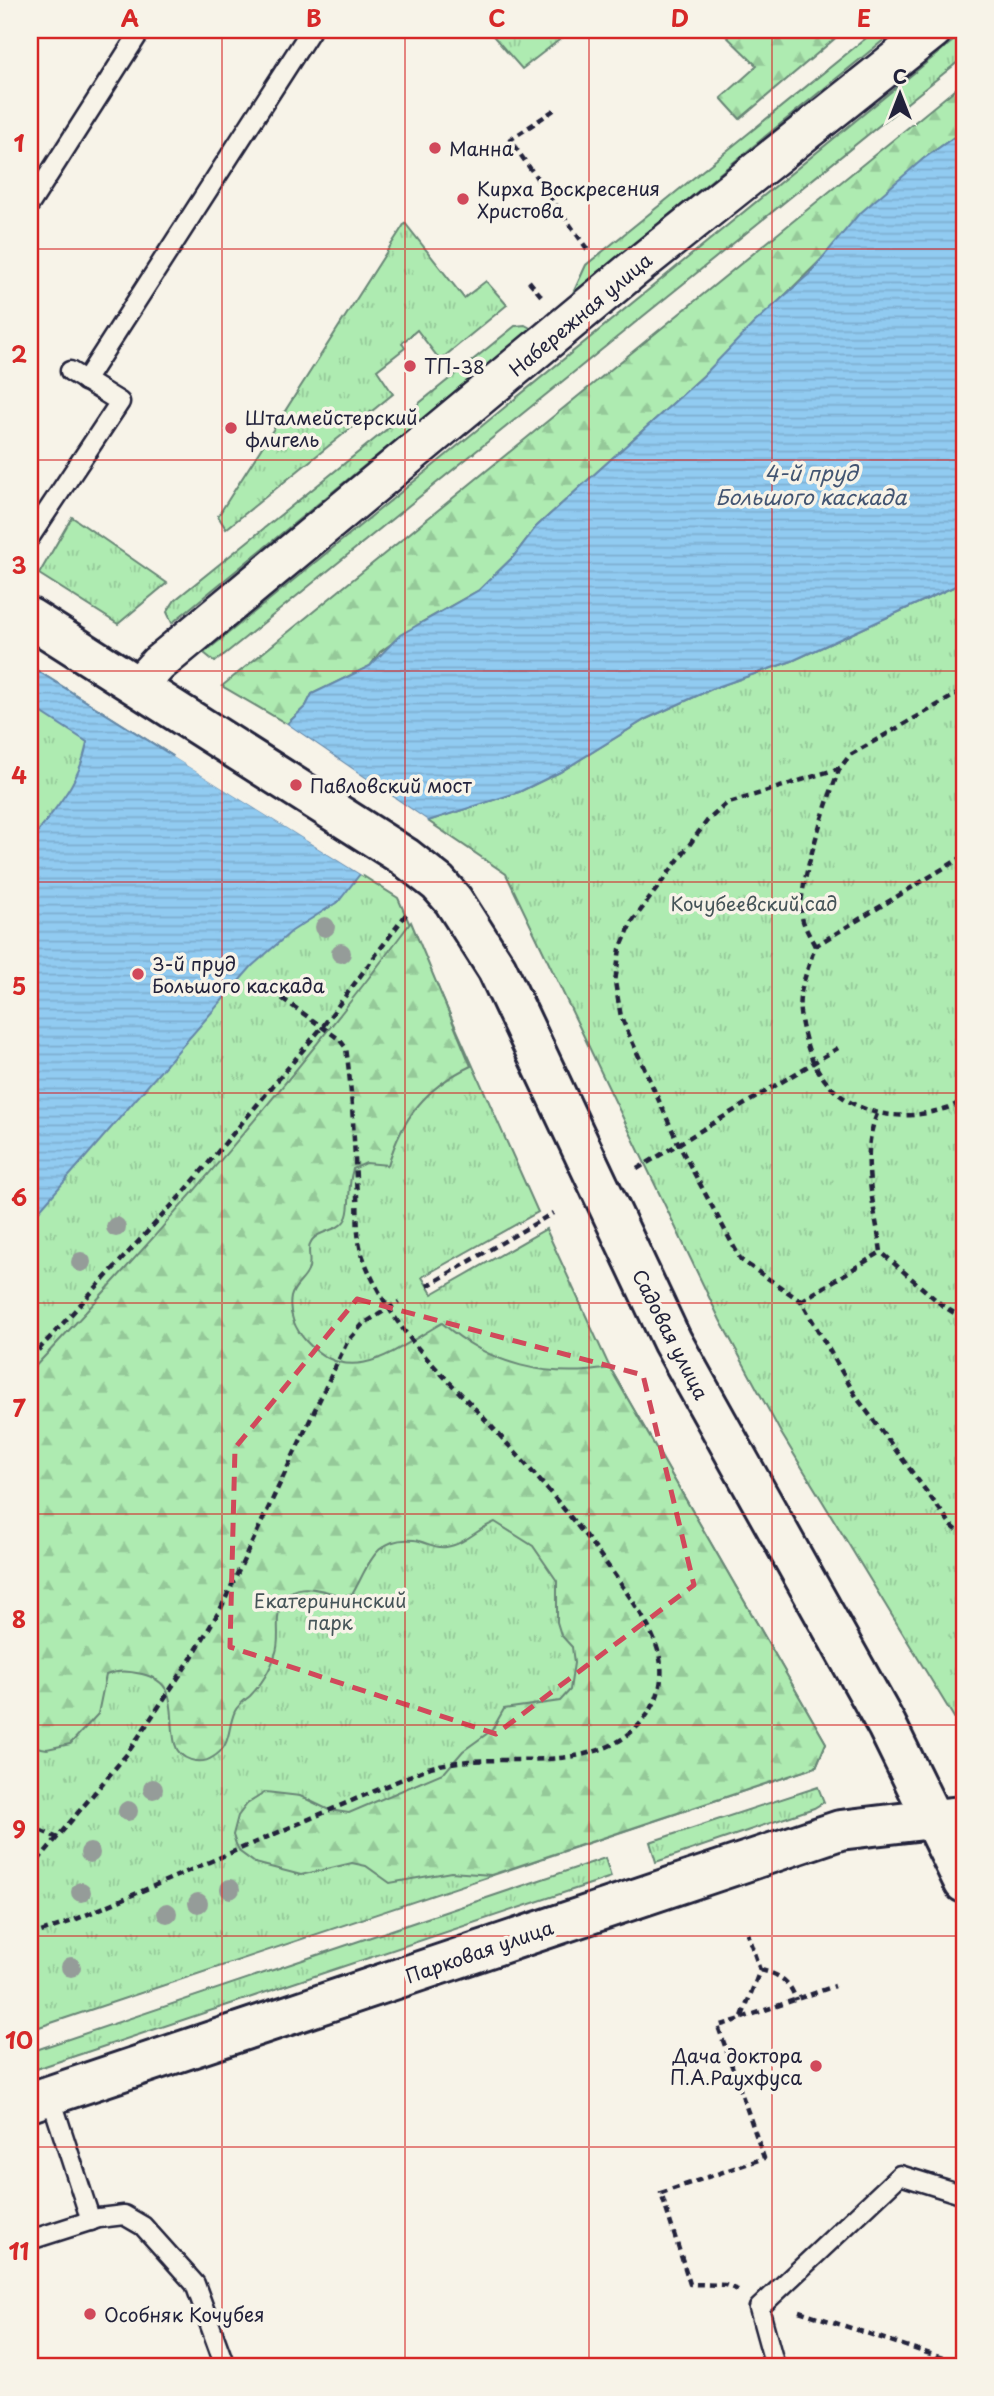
<svg xmlns="http://www.w3.org/2000/svg" width="994" height="2396" viewBox="0 0 994 2396" font-family="'Playpen Sans',sans-serif">
	<defs>
		<pattern id="grass-tufts" width="24" height="20" patternUnits="userSpaceOnUse" patternTransform="scale(1.75)"><rect width="24" height="20" fill="#aeebb1"/><path d="M3 7l-1-3M5 7V3M7 7l1-3M15 17l-1-3M17 17v-4M19 17l1-3" fill="none" stroke="#95c999"/></pattern>
		<pattern id="forest-firs" width="22" height="20" patternUnits="userSpaceOnUse" patternTransform="scale(1.75)"><rect width="22" height="20" fill="#aeebb1"/><path d="M5 1l3.5 6h-7zM16 11l3.5 6h-7z" fill="#95c999"/></pattern>
		<pattern id="water-rules" width="6" height="5" patternUnits="userSpaceOnUse" patternTransform="scale(1.75)"><rect width="6" height="5" fill="#91cbf1"/><path d="M0 2.5h6" fill="none" stroke="#7daed0"/></pattern>
	</defs>
	<rect width="100%" height="100%" fill="#f7f3e8"/>
	<filter id="ink" filterUnits="userSpaceOnUse"><feTurbulence type="fractalNoise" baseFrequency=".0143" numOctaves="2"/><feDisplacementMap in="SourceGraphic" scale="14" xChannelSelector="R" yChannelSelector="G"/><feConvolveMatrix kernelMatrix="1 2 1 2 8 2 1 2 1" color-interpolation-filters="sRGB"/></filter>
	<g filter="url(#ink)">
		<g fill="url(#grass-tufts)" stroke="#688676" stroke-width="2">
			<polygon points="488,30 572,30 522,69"/>
			<polygon points="876,30 896,30 573,293 586,265"/>
			<polygon points="964,32 964,57 215,662 204,653"/>
			<polygon points="405,223 464,298 486,281 507,305 440,360 417,330 402,343 405,348 377,370 393,394 226,529 218,516"/>
			<polygon points="525,325 532,329 172,623 167,612 175,600 515,326"/>
			<polygon points="72,517 167,583 118,624 39,574"/>
			<polygon points="964,582 964,1734 781,1433 720,1320 506,874 428,821 519,792 560,772 646,719 714,688 792,661"/>
			<polygon points="30,666 398,898 538,1212 422,1277 432,1294 546,1229 610,1368 826,1743 816,1767 30,2030"/>
			<polygon points="818,1787 824,1802 814,1808 656,1862 650,1842"/>
			<polygon points="605,1858 611,1877 30,2071 30,2052"/>
		</g>
		<g fill="url(#forest-firs)" stroke="#688676" stroke-width="2">
			<polygon points="720,30 845,30 740,119 721,98 757,66"/>
			<polygon points="964,82 964,130 923,159 703,376 536,527 513,557 479,590 422,622 380,652 370,666 312,694 306,706 287,724 222,686"/>
			<path d="M411,922l60,144c-45,21 -69,52 -83,99l-22,-2 -13,6c-6,19 -2,35 -6,47 -6,18 -31,12 -37,28 -3,8 2,18 -2,27 -4,10 -14,14 -17,26 -3,16 4,32 15,44 45,49 90,8 136,-18 48,42 106,56 168,45l216,375 -10,24 -325,108 -40,-3 -61,11 -24,-17 -14,-3 -51,12 -46,-12 -15,-11 -4,-8 -3,-9 5,-19 9,-12 19,-12 34,4 29,14 20,3 96,-41 18,-21 29,-21 12,-21 56,-8 10,-11 4,-27 -2,-16 -11,-12 -4,-13v-41l-24,-35 -38,-24c-16,6 -31,23 -49,25 -12,2 -21,-6 -32,-7 -39,-4 -45,25 -61,53l-10,4c-26,-9 -62,-21 -65,21 -1,12 2,26 -3,37 -4,14 -15,31 -25,41 -6,5 -11,8 -15,15 -8,17 -3,35 -22,46 -13,9 -34,3 -38,-13 -7,-28 6,-61 -33,-70 -14,-3 -24,-4 -36,1l-8,39 -28,30 -23,5 -17,-3v-374c135,-143 263,-291 381,-450z"/>
		</g>
		<g fill="url(#water-rules)" stroke="#6587a8" stroke-width="2">
			<polygon points="964,130 964,582 792,661 714,688 646,719 560,772 519,792 428,821 287,724 306,706 312,694 370,666 400,635 479,590 513,557 536,527 703,376 754,323 809,274 858,215 923,159"/>
			<path d="M30,666l330,208 -21,27 -47,30 -40,35 -222,255v-379c24,-33 50,-58 57,-100l-57,-37z"/>
		</g>
		<g fill="#f7f3e8">
			<polygon points="284,722 428,821 426,824 285,727"/>
			<polygon points="175,754 362,871 363,876 173,757"/>
		</g>
		<g fill="none" stroke-linecap="round" stroke-linejoin="round">
			<defs>
				<g id="service">
					<polyline points="30,204 141,30"/>
					<polyline points="85,381 311,30"/>
					<polyline points="30,537 120,402 70,371"/>
					<polyline points="50,2095 91,2221"/>
					<polyline points="30,2240 99,2218 124,2215 143,2226 195,2284 225,2366"/>
					<polyline points="775,2366 759,2308 900,2175 964,2195"/>
				</g>
				<polyline id="minor" points="138,686 158,664 631,271 933,30"/>
				<polyline id="tertiary" points="933,1819 964,1816"/>
				<g id="secondary">
					<polyline points="30,618 405,857 438,883 453,900 497,969 672,1341 887,1726 964,1883"/>
					<polyline points="30,2102 840,1830 933,1819"/>
				</g>
			</defs>
			<use href="#service" stroke="#22223b" stroke-width="23"/>
			<use href="#minor" stroke="#22223b" stroke-width="42"/>
			<use href="#tertiary" stroke="#22223b" stroke-width="44"/>
			<use href="#secondary" stroke="#22223b" stroke-width="44"/>
			<g stroke="#22223b" stroke-width="4.5" stroke-dasharray="7 5" stroke-linecap="butt">
				<polyline points="554,110 510,140 590,253"/>
				<polyline points="529,281 542,297"/>
				<polyline points="840,768 726,804 707,821 632,922 620,949 615,982 621,1017 679,1145 741,1260 801,1301 857,1398 952,1526 964,1536"/>
				<path d="M964,856l-149,90c-5,17 -12,34 -15,51 -2,15 3,34 7,48 22,72 95,85 157,56"/>
				<path d="M815,946c-6,-12 -13,-22 -14,-35 -2,-26 28,-118 39,-143l10,-13 114,-65"/>
				<path d="M877,1114c-18,43 -2,93 4,138l62,54 21,13"/>
				<polyline points="637,1169 838,1048"/>
				<polyline points="427,1286 553,1213"/>
				<polyline points="801,1301 881,1252"/>
				<polyline points="30,1359 185,1191 323,1026 407,913"/>
				<polyline points="30,1826 58,1838"/>
				<polyline points="30,1870 127,1754 192,1657 221,1608 347,1342 363,1324 399,1302"/>
				<path d="M30,1936l42,-15 356,-153c68,-21 170,15 219,-53 10,-13 16,-33 14,-50 -3,-27 -21,-53 -36,-75 -42,-62 -94,-121 -145,-176 -23,-25 -50,-50 -71,-77 -18,-23 -38,-56 -47,-83 -6,-18 -4,-40 -5,-58 -3,-49 -4,-99 -11,-148l-7,-9 -77,-55"/>
				<path d="M760,1970c19,4 30,11 36,30"/>
				<polyline points="742,2018 835,1986"/>
				<polyline points="738,2290 725,2285 690,2284 661,2193 764,2158 718,2026 741,2019 760,1970 747,1933"/>
				<polyline points="799,2311 964,2365"/>
			</g>
			<use href="#service" stroke="#f7f3e8" stroke-width="18"/>
			<use href="#minor" stroke="#f7f3e8" stroke-width="37"/>
			<use href="#tertiary" stroke="#f7f3e8" stroke-width="38"/>
			<use href="#secondary" stroke="#f7f3e8" stroke-width="38"/>
		</g>
		<g fill="#959c99">
			<circle cx="325" cy="927" r="10"/>
			<circle cx="341" cy="953" r="10"/>
			<circle cx="116" cy="1227" r="10"/>
			<circle cx="81" cy="1262" r="10"/>
			<circle cx="153" cy="1789" r="10"/>
			<circle cx="128" cy="1811" r="10"/>
			<circle cx="90" cy="1853" r="10"/>
			<circle cx="230" cy="1889" r="10"/>
			<circle cx="81" cy="1892" r="10"/>
			<circle cx="198" cy="1903" r="10"/>
			<circle cx="167" cy="1913" r="10"/>
			<circle cx="71" cy="1967" r="10"/>
		</g>
	</g>
	<path fill="none" stroke="#d1495b" stroke-width="5" stroke-dasharray="14 9" stroke-linejoin="round" d="M357,1299l286,76 51,210 -198,149 -266,-87 5,-199z"/>
	<path fill="none" stroke="#d62828" stroke-width="2" stroke-opacity="0.55" d="M222,30v2336M405,30v2336M589,30v2336M772,30v2336M30,249h934M30,460h934M30,671h934M30,882h934M30,1093h934M30,1303h934M30,1514h934M30,1725h934M30,1936h934M30,2147h934"/>
	<g fill="#d1495b" stroke="#f7f3e8" stroke-width="2.5">
		<circle cx="435" cy="148" r="7"/>
		<circle cx="463" cy="199" r="7"/>
		<circle cx="410" cy="366" r="7"/>
		<circle cx="231" cy="428" r="7"/>
		<circle cx="296" cy="785" r="7"/>
		<circle cx="138" cy="974" r="7"/>
		<circle cx="816" cy="2066" r="7"/>
		<circle cx="90" cy="2314" r="7"/>
	</g>
	<g text-anchor="middle" dominant-baseline="central" stroke-width="7" stroke-linejoin="round" paint-order="stroke">
		<g font-size="19" fill="#22223b" stroke="#f7f3e8" text-anchor="start">
			<text x="449" y="148">Манна</text>
			<text x="477" y="188">Кирха Воскресения<tspan x="477" dy="22">Христова</tspan></text>
			<text x="424" y="366">ТП-38</text>
			<text x="245" y="417">Шталмейстерский<tspan x="245" dy="22">флигель</tspan></text>
			<text x="310" y="785">Павловский мост</text>
			<text x="152" y="963">3-й пруд<tspan x="152" dy="22">Большого каскада</tspan></text>
			<text x="802" y="2055" text-anchor="end">Дача доктора<tspan x="802" dy="22">П.А.Раухфуса</tspan></text>
			<text x="104" y="2314">Особняк Кочубея</text>
		</g>
		<g font-size="19" fill="#22223b" stroke="#f7f3e8">
			<text transform="translate(580 314) rotate(-40)">Набережная улица</text>
			<text transform="translate(671 1334) rotate(63)">Садовая улица</text>
			<text transform="translate(479 1951) rotate(-19)">Парковая улица</text>
		</g>
		<g font-size="19" fill="#455458" stroke="#f7f3e8">
			<text x="754" y="903">Кочубеевский сад</text>
			<text x="330" y="1600">Екатерининский<tspan x="330" dy="22">парк</tspan></text>
		</g>
		<g font-size="21" font-style="italic" fill="#435572" stroke="#f7f3e8">
			<text x="811" y="472">4-й пруд<tspan x="811" dy="24">Большого каскада</tspan></text>
		</g>
	</g>
	<rect width="994" height="2396" fill="none" stroke="#f7f3e8" stroke-width="77"/>
	<g transform="translate(900 94)" stroke="#f7f3e8" stroke-width="5" paint-order="stroke">
	<path d="M0-5L12 26L0 18L-12 26Z" fill="#22223b"/>
	<text y="-10" font-size="19" font-weight="bold" text-anchor="middle" fill="#22223b">С</text>
	</g>
	<rect x="38" y="38" width="918" height="2320" fill="none" stroke="#d62828" stroke-width="2.5"/>
	<g font-size="23" text-anchor="middle" font-weight="bold" fill="#d62828">
		<text x="130" y="27">A</text>
		<text x="314" y="27">B</text>
		<text x="497" y="27">C</text>
		<text x="680" y="27">D</text>
		<text x="864" y="27">E</text>
		<text x="19" y="152">1</text>
		<text x="19" y="363">2</text>
		<text x="19" y="574">3</text>
		<text x="19" y="784">4</text>
		<text x="19" y="995">5</text>
		<text x="19" y="1206">6</text>
		<text x="19" y="1417">7</text>
		<text x="19" y="1628">8</text>
		<text x="19" y="1838">9</text>
		<text x="19" y="2049">10</text>
		<text x="19" y="2260">11</text>
	</g>
</svg>
